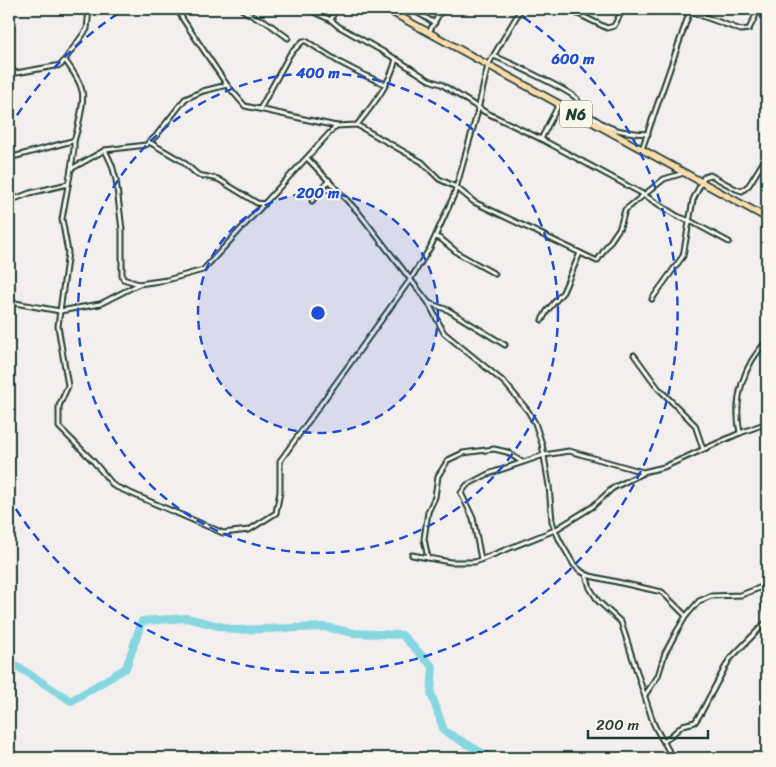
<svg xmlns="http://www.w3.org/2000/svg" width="776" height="767" viewBox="0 0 776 767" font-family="Sriracha,sans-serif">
	<rect width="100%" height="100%" fill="#f3efef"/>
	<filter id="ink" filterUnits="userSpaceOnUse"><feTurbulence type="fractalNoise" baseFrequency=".02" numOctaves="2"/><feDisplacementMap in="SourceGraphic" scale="10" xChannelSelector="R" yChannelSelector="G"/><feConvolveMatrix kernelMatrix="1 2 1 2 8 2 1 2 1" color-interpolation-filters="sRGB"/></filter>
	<g filter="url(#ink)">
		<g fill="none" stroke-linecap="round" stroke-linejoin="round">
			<polyline stroke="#86d7e0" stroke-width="8" points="9,661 71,701 126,668 142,621 187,618 235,630 326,627 354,633 402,635 433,667 431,693 444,731 491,758"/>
			<defs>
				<g id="street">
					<path d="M177,9l7,12 43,64 18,21 91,20 21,-1c16,-20 33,-41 39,-66l-58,-33 -7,-6 4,-11"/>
					<polyline points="241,9 256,18 265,21 288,38"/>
					<polyline points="307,9 331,20"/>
					<polyline points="411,9 435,23"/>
					<polyline points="568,9 607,28 614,26 623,9"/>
					<polyline points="683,9 741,30 749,29 759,9"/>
					<polyline points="429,32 442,9"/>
					<path d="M494,56c12,5 77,35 83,43 3,4 1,9 -1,14"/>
					<polyline points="396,59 429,80 441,84 485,112 541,139 641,193 677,216 690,221 729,242"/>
					<path d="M65,60c6,9 15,20 17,31 3,9 -5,41 -8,50"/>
					<polyline points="9,68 16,73 61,65 87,29 89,9"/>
					<polyline points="227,85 203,91 185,99 156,136 146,145 105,150 71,169 62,219 68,252 58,326 68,386 59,406 59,427 93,461 114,486 223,533 249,530 276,513 280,492 280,461 410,280 430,248 454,195 477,114 488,65 521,9"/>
					<polyline points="260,109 290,54 303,41 306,41 339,62 366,76 385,84"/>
					<path d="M578,110c10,3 18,10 27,15 13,7 28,8 43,9"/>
					<polyline points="357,125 422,162 439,179 456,187 474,202 597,261 620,227 625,210 664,179 684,173"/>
					<polyline points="541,139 559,104"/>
					<polyline points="149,142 182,161 198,175 218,179 257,203 265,204"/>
					<polyline points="642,149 690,11"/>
					<polyline points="105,150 112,165 116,180 122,230 122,276 123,279 139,284"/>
					<polyline points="9,158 72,141 74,141 74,149 71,169"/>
					<polyline points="307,158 359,213 428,302 444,333 505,383 528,411 535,423 542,444 549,486 552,521 555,530 560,541 574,565 582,572 590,576 662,592 686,616"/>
					<polyline points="9,201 30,193 68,184"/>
					<polyline points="312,201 329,180"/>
					<polyline points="436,237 441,239 459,254 495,274"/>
					<polyline points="652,299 683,256 693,200 704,177 710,175 736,189 742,191 749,185 767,156"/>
					<polyline points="9,302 60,311 100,304 139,284 167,280 203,270 336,126"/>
					<polyline points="429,303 448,310 505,345"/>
					<polyline points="542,320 547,311 563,292 580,253"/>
					<polyline points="634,355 658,388 695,425 703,449"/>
					<path d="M740,433c-7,-33 3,-68 27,-92"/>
					<polyline points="412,555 450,562 475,562 555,530 592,507 613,488 643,473"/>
					<polyline points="428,558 424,539 428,512 435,497 438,476 448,460 463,453 494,449 507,452 522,462"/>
					<polyline points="481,559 473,518 461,493 467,485 488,474 544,455 569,451 643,472 664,467 740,433 767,423"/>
					<path d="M586,575l4,13 8,13 23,21 32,100c5,13 14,23 19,36"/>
					<polyline points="767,596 764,604 767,614"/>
					<polyline points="645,695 658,676 665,653 677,631 686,616 699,601 711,596 741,595 767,585"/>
					<polyline points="665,741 683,725 695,722 701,713 729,660 767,621"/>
				</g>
				<polyline id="highway" points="386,9 767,218"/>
			</defs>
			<use href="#street" stroke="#1f3d34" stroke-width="7"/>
			<use href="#highway" stroke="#1f3d34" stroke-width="9"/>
			<use href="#street" stroke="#fbf7ec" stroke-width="3"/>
			<use href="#highway" stroke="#fddcac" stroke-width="5.5"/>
		</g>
	</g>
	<circle cx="318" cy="313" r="120" fill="#1d4ed8" fill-opacity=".12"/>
	<g fill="none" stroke="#1d4ed8" stroke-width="2.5" stroke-dasharray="9 6">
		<circle cx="318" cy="313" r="120"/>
		<circle cx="318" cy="313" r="240"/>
		<path d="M9 128A360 360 0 0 1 125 9M511 9A360 360 0 1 1 9 498"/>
	</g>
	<g text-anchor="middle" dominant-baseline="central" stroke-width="4" stroke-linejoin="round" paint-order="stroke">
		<rect fill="#fbf7ec" stroke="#61756b" stroke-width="1" x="560" y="100.5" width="32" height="27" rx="4"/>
		<g font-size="16" font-weight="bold" fill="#1f3d34">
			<text x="576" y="114">N6</text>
		</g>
	</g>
	<circle cx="318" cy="313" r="8" fill="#1d4ed8" stroke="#fbf7ec" stroke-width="2.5"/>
	<g font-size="15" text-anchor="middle" font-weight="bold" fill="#1d4ed8" stroke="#fbf7ec" stroke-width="4" stroke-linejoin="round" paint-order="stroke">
		<text x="573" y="64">600 m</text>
		<text x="318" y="78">400 m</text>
		<text x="318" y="198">200 m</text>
	</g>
	<rect width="776" height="767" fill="none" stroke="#fbf7ec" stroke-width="30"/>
	<rect x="15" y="15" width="746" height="737" fill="none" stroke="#1f3d34" stroke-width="2" filter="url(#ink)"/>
	<path d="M588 730v8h120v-8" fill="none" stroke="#1f3d34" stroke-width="2.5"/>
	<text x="596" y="730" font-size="15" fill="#1f3d34" stroke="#fbf7ec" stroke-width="4" paint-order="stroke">200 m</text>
</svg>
